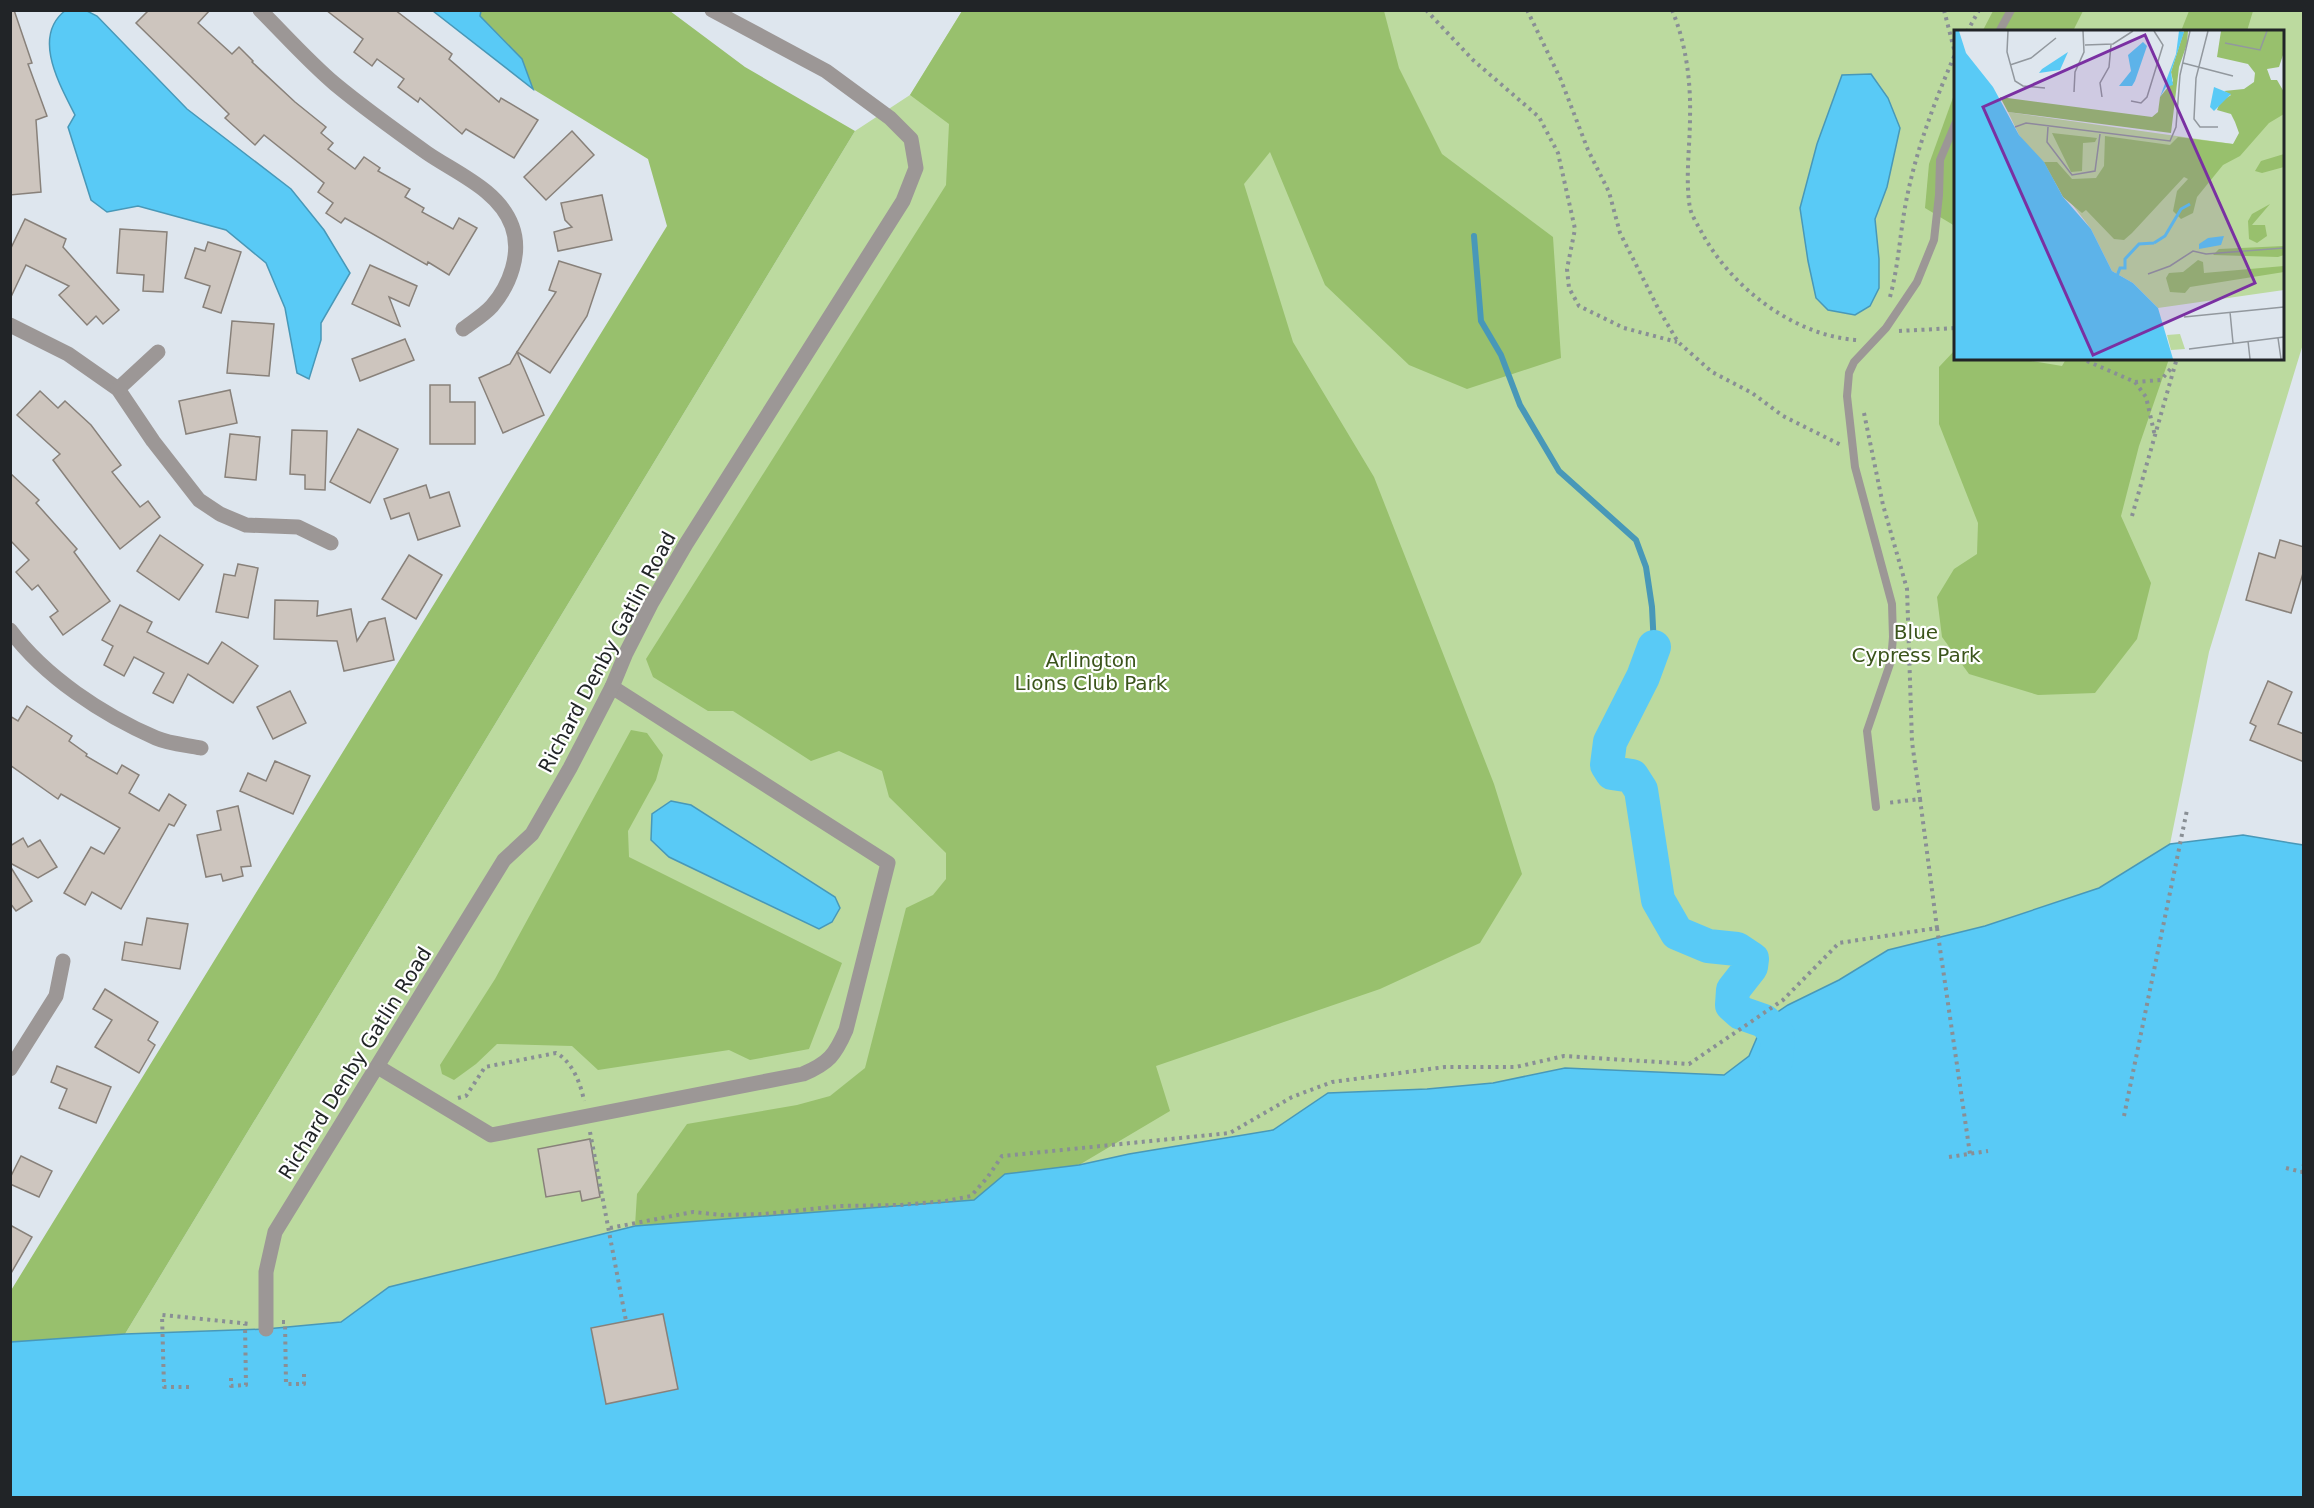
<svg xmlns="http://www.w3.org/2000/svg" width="2314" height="1508" viewBox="0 0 2314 1508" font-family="'DejaVu Sans',sans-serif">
	<rect width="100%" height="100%" fill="#dee6ee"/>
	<path fill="#bcda9f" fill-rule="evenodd" d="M962,11h1341v333l-94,308 -39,192 -71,44 -114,38 -97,24 -49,30 -51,25 -24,16 -15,35 -25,19 -159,-7 -72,15 -66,6 -99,4 -55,37 -884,157 -48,35 -75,7 -141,5 730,-1203 55,-36zM1956,32h326v326h-326z"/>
	<g fill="#98c06d">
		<polygon points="481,11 670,11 745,67 855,131 125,1334 11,1342 10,1292 667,226 648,159 533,89 522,59 480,16"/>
		<polygon points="962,11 1384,11 1399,68 1442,154 1553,237 1561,358 1467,389 1409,365 1325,285 1270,152 1244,184 1293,342 1374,477 1494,784 1522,874 1480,943 1380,989 1156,1066 1170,1111 1079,1165 1005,1174 974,1200 635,1226 637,1194 687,1124 797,1105 830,1096 865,1068 906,908 933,895 946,879 946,853 889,797 882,771 839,751 811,761 733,711 708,711 653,677 646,659 946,185 949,124 910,95"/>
		<polygon points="1993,11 2083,11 2073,31 1982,32"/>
		<polygon points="2189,11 2189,10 2253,11 2247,31 2181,31"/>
		<polygon points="1955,92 1955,226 1925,208 1929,164"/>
		<polygon points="1955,350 1956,358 2019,359 2062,366 2066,359 2169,359 2139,446 2121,516 2151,583 2137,639 2095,693 2038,695 1969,674 1942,637 1937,597 1954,569 1977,554 1978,523 1939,424 1939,367"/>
		<polygon points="631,730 647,733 663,755 656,780 628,831 629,857 842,963 809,1049 750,1060 729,1050 598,1070 572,1046 497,1044 476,1064 454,1080 442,1074 440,1065 495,979"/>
	</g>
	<g fill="#59caf6" stroke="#4898b8" stroke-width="1.5">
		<path d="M66,10l21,1 10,5 90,93 104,80 33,41 26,43 -29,50v17l-12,39 -12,-6 -12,-65 -19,-45 -40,-33 -88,-24 -31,6 -16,-12 -23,-73 7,-12c-15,-30 -44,-79 -9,-105z"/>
		<polygon points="433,11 481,11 480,16 522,59 533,89"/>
		<polygon points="1871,74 1888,98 1900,128 1887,187 1875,219 1879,259 1879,288 1870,306 1855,315 1828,310 1816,298 1808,261 1800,208 1817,144 1842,75"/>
		<polygon points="671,801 691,805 835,897 840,908 832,922 819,929 669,857 651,840 652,814"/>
		<polygon points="2243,835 2303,845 2303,1497 11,1498 11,1342 125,1334 266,1329 341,1322 389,1287 635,1226 974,1200 1005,1174 1079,1165 1129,1154 1273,1130 1328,1093 1427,1089 1493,1083 1565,1068 1724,1075 1749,1056 1764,1021 1788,1005 1839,980 1888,950 1985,926 2099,888 2170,844"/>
	</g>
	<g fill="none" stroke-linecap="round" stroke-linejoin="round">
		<polyline stroke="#4898b8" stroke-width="6" points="1474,236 1481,321 1501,355 1520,405 1559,471 1636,540 1646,567 1652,607 1654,647"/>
		<polyline stroke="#59caf6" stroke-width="34" points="1654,647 1643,677 1610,742 1607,765 1612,773 1632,776 1641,790 1658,900 1677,933 1708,946 1737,949 1752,959 1751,967 1733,990 1732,1005 1741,1013 1764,1021 1778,1035 1776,1061"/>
	</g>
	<g fill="#cdc5be" stroke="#88817a" stroke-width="1.5">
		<polygon points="10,10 14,10 32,63 28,64 47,116 36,120 41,192 10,195"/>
		<polygon points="149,10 210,10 198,23 232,54 239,47 253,61 252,62 295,102 326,127 321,133 333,143 328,149 355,169 364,157 380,168 378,171 410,189 405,197 424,208 422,212 453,229 459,218 477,228 449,275 428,262 427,265 345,218 341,223 326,213 333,203 318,192 324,183 264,135 255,145 225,118 229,114 136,23"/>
		<polygon points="326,10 395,10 452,54 449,59 499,102 501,98 538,120 514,158 466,129 462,134 420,98 418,102 398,87 404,79 377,59 372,66 354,52 363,39"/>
		<polygon points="572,131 594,155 546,200 524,177"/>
		<polygon points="602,195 612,240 558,251 554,232 572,227 565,220 561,203"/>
		<polygon points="25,219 66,239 63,247 119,310 103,324 96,316 87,325 59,295 69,286 26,265 10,299 10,250"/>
		<polygon points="120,229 167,232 163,292 143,291 144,275 117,273"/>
		<polygon points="208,242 241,252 221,313 203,307 210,286 185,278 195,248 205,251"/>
		<polygon points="559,261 601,274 587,316 550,373 517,352 556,292 549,290"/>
		<polygon points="370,265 417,286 409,306 389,297 400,326 352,304"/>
		<polygon points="232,321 274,324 269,376 227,373"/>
		<polygon points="405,339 414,360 360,381 352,359"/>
		<polygon points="517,352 544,415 503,433 479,378 510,364"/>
		<polygon points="430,385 450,385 450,402 475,402 475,444 430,444"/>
		<polygon points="230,390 237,423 186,434 179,401"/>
		<polygon points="40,391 58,408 65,401 91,425 121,465 112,472 140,507 148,501 160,517 120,549 53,460 60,454 17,415"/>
		<polygon points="358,429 398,449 370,503 330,482"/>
		<polygon points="292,430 327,431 325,490 305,489 305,475 290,474"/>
		<polygon points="230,434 260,437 256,480 225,477"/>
		<polygon points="10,473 39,500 36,503 77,549 74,552 110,601 63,635 50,617 58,611 38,585 32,590 16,572 29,560 10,540"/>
		<polygon points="426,485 430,498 449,492 460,526 418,540 409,513 391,519 384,499"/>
		<polygon points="160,535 203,565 179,600 137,571"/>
		<polygon points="2280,540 2304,547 2304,570 2291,613 2246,600 2259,553 2275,558"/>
		<polygon points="409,555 442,575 416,619 382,599"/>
		<polygon points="238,564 258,568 248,618 216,612 224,574 235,576"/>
		<polygon points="275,600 318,601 317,616 351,609 357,641 369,622 385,618 394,660 344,671 337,641 274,639"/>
		<polygon points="120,605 152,622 147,632 208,664 222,642 258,666 233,703 188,674 173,703 153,693 164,673 134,657 124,676 104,665 113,646 102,640"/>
		<polygon points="2268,681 2292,692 2278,724 2304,734 2304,762 2250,740 2256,726 2250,723"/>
		<polygon points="290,691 306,723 273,739 257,707"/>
		<polygon points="27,706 72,736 69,741 87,754 86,756 117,774 122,765 139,775 129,793 159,811 169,794 186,805 174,826 169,824 121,909 92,892 85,905 64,893 91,847 104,854 120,828 61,794 58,799 10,765 10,716 18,721"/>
		<polygon points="275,761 310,776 293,814 240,791 248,773 266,781"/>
		<polygon points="238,806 251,866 241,867 243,876 223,881 221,874 206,877 197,835 221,830 217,811"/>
		<polygon points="23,838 28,847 40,840 57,867 38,878 10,863 10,846"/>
		<polygon points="10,866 32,901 16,911 10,903"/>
		<polygon points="147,918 188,924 180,969 122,960 125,942 142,945"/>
		<polygon points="105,989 158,1022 148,1040 155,1045 139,1073 95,1047 112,1020 93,1009"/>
		<polygon points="57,1066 111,1087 96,1123 59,1108 67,1089 51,1082"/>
		<polygon points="590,1139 600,1197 582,1201 580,1191 546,1197 538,1149"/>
		<polygon points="21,1156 52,1171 39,1197 10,1184 10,1178"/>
		<polygon points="10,1225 32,1237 10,1275"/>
		<polygon points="663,1314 678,1389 606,1404 591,1328"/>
	</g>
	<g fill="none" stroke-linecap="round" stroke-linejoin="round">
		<g stroke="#898f95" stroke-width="4" stroke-dasharray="3 4.5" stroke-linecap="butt">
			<polyline points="1426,10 1473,60 1539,117 1558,153 1575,229 1567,269 1569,288 1579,306 1624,328 1677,342"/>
			<polyline points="1527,10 1561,80 1588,150 1609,192 1620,233 1659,310 1678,342 1712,372 1752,393 1783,416 1841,445"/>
			<path d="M1672,10c14,33 19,72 18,107 0,30 -5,62 0,91 2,9 8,17 12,25 29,54 92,103 155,107"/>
			<polyline points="1944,10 1955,53"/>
			<polyline points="1967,32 1979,10"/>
			<path d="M1890,297c9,-33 10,-67 17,-100 10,-50 29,-99 49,-145"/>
			<polyline points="1899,331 1956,328"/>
			<polyline points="2080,358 2135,382 2146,397 2155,436"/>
			<polyline points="2135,382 2161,380 2173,366"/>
			<polyline points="1864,413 1883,505 1907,589 1912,742 1920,799"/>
			<polyline points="2132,516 2177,358"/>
			<polyline points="1937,928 1970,1154"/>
			<path d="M458,1098l8,-2 19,-29 71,-14c16,8 25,31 28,48"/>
			<polyline points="2124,1116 2187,810"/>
			<polyline points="590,1132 626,1321"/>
			<polyline points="1949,1157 1988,1151"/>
			<polyline points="2286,1168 2302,1172 2304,1164"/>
			<polyline points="610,1228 693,1212 722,1215 764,1214 840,1206 900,1205 946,1201 971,1196 987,1178 1002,1156 1230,1133 1292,1097 1332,1082 1445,1067 1516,1067 1564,1056 1689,1064 1783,1000 1839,943 1937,928 1920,799 1887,803"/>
			<polyline points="282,1322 285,1322 286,1384 304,1384 304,1372"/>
			<polyline points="231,1378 231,1386 246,1385 245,1324"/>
			<polyline points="189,1387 164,1387 162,1315 251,1324"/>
		</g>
		<g stroke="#9c9796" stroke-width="8">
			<polyline points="1999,32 2011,10"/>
			<polyline points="1876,807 1867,731 1891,661 1893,637 1892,604 1855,467 1847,396 1849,373 1854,362 1886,328 1917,282 1934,240 1939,195 1940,160 1956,122"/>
		</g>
		<g stroke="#9c9796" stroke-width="15">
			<path d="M260,10c25,25 49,52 75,74 29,24 61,47 92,69 29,20 72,37 85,73 10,27 -2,59 -20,80 -8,9 -20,16 -29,23"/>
			<polyline points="10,325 68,354 118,389 153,441 199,500 220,514 246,525 298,527 331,543"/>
			<polyline points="118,389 158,352"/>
			<path d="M10,630c35,47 93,85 146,108 14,6 31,7 45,10"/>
			<path d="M378,1067l113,68 312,-61c26,-11 32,-19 43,-44l42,-167 -276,-176"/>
			<polyline points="10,1069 56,996 63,961"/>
			<polyline points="266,1329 266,1272 275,1232 504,860 532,834 570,768 612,687 626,653 651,604 686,544 903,201 916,168 911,139 890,118 826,71 712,10"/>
		</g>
	</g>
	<g text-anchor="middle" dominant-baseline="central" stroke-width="4.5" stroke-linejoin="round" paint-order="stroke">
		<g font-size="20" fill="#3b541b" stroke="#fff">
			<text x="1916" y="632">Blue<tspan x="1916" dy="23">Cypress Park</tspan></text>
			<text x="1091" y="660">Arlington<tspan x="1091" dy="23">Lions Club Park</tspan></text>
		</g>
		<g font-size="20" fill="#212427" stroke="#fff">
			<text transform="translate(607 652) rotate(-62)">Richard Denby Gatlin Road</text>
			<text transform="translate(355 1063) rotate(-58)">Richard Denby Gatlin Road</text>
		</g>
	</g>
	<g transform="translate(1954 30)">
		<rect width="330" height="330" fill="#dee6ee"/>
		<path d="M330,65v195l-126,18 -25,-25 -21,-12 -21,-42 -72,-94 -11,-23 225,32zM226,304l5,15 -14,1 -4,-15z" fill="#bcda9f"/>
		<path d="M230,1h4l-1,13 -8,23 -8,66 -163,-21 -8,-15 152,20 6,-5 2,-15 13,-16 -2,-9zM267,1h63v21l-5,15 -12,2 4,11h6l7,12v22l-15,9 -29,33 -17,9 -26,32 -4,16 -12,6 -8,-8 4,-20 11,-12 -4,-2 -52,56 -8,7 -10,-1 -28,-29 -4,3 -19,-16 -19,-35h13l15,17 24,-1 8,-12 1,-30 65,9 8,-8 55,7 6,-11 -4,-11 -4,-8 -14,-4 3,-8 11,-7 -7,-4 20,-2 10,-7 1,-9 -7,-9 -31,-7zM98,103l45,5 -2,4 -12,1 -1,28 -11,1zM330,124v13l-22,6 -7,-2 6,-10zM316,174l-18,21h13l2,11 -10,7 -8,-4 -1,-18 4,-7zM330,216v9l-6,2 -65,-2 6,-6zM244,230l5,2 1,11 80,-7v6l-94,15 -5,6 -15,-1 -4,-14 3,-5 14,-1z" fill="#98c06d"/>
		<path d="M0,1h5l7,22 27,34 26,48 25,27 19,35 28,32 21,42 21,12 25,25 15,51h-219zM225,1l5,1 -13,40 2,13 -7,2 -6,10 16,-43zM189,12l4,4 -12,35 -3,5h-13l12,-15 -3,-16zM114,22l-8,18 -21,3 3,-4zM260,57l17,7 -17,17 -4,-4zM270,206l-3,9 -22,4v-5l9,-6z" fill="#59caf6"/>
		<path fill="none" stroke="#59caf6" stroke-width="3" d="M200,213l11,-7 16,-27 9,-5M163,246l3,-8h5v-9l14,-15 15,-1"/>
		<path fill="none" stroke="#92989e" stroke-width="1.5" d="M54,1l-1,21 8,29 8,5 22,2M254,1l-12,47 -2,41 6,8h18M271,13l35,7 7,-19M131,15l28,-1 20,-13M229,33l50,13M56,35l21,-7 25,-20M120,62l1,-20 9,-20 -1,-21M148,67l-2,-14 9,-16 2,-22M177,71l10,2 6,-6 16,-52 -9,-14M61,97l11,-4 144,18 6,-14 4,-52 10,-44M94,97l-1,15 25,33 23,-4 5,-37M194,244l22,-8 23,-15 13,3 78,-6M276,282l3,31M230,287l100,-10M324,308l3,21M294,311l2,18M235,319l95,-12"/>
		<path fill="#7a30a2" fill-opacity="0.15" stroke="#7a30a2" stroke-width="3" d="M191,5l110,248 -162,72 -110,-248z"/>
		<rect width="330" height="330" fill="none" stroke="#212427" stroke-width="3"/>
	</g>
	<rect width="2314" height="1508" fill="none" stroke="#212427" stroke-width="24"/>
</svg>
